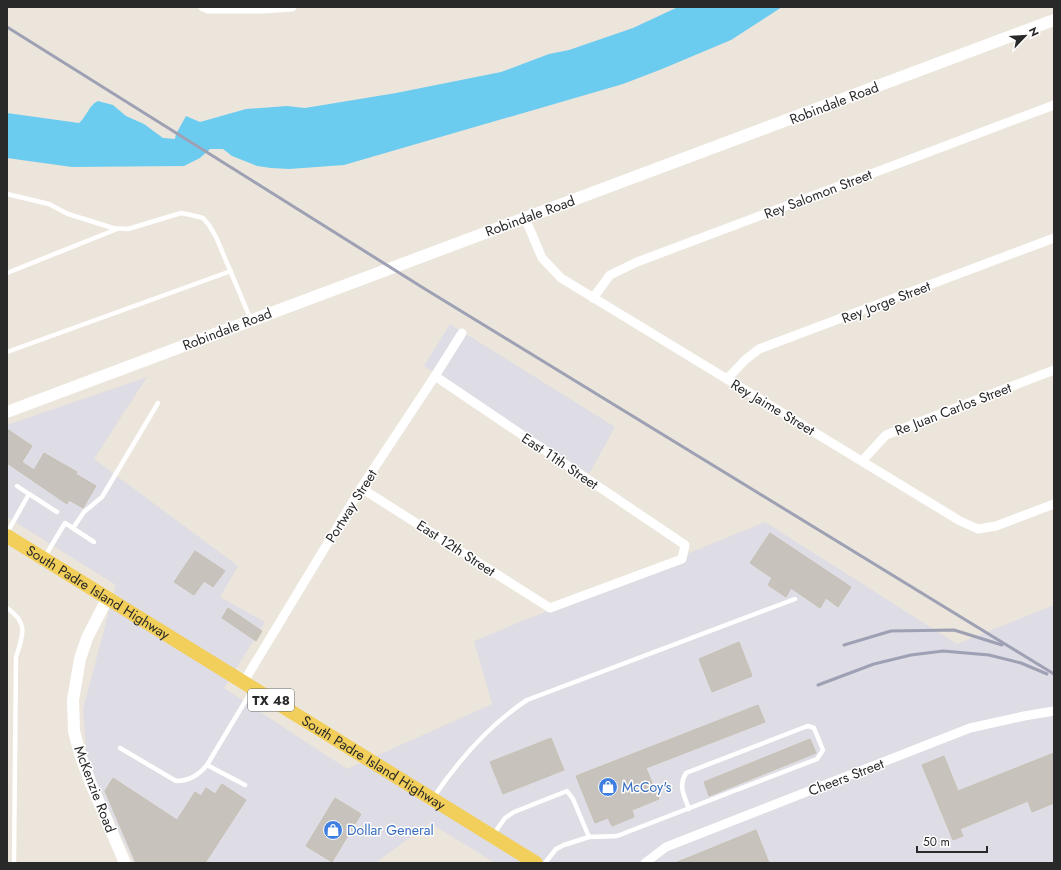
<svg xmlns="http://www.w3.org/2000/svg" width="1061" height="870" viewBox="0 0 1061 870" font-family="Jost,sans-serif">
	<rect width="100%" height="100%" fill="#ece5db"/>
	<g fill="#dedce4">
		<polygon points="450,324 615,427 589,474 424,366"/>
		<polygon points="147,377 94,459 238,566 220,597 265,622 224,688 347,769 492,704 474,641 765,522 957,644 1054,605 1054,863 495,863 430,823 375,863 134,863 87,762 83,709 116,585 7,517 7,425"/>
	</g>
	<path fill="#6cccf0" d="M678,7h104l-51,33 -69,29 -39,15 -279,81 -55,4 -18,-1 -14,-2 -25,-10 -9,-7h-13l-10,9 -16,8 -112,1 -65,-9v-45l72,10c8,-7 10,-18 19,-22l15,4 13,11 18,8 19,14 12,1 1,-5 10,-18 14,6 46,-13 41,-3 18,2 91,-15 105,-21 48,-18 20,-4 64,-22z"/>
	<g fill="#c7c2bb" stroke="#c7c1b5">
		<polygon points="7,429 32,446 22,462 34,470 44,453 77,472 76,474 96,486 83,508 69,500 67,504 7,463"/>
		<polygon points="770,533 851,587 838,607 826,598 820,608 791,588 786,597 768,585 772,578 750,563"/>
		<polygon points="195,551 225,571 213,587 204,581 194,595 174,582"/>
		<polygon points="228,608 262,631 256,641 222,618"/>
		<polygon points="739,642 752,676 712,692 699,659"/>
		<polygon points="758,705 765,722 646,768 659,799 632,810 634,817 612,826 608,818 595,823 576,776"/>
		<polygon points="551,738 564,770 503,794 490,762"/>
		<polygon points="810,739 816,753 709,796 704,782"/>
		<polygon points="1054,753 1054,803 1032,812 1028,801 960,829 963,836 953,840 922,765 944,756 958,791"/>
		<polygon points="113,778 177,820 195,792 201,796 206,788 215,794 222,784 246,800 205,863 136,863 105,791"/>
		<polygon points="335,798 361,814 332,862 306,846"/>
		<polygon points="756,830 769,863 675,863"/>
	</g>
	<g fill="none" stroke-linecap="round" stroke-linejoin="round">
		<g stroke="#fff" stroke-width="4.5">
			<polyline points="7,194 49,204 68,214 113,228 128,229 181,213 191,215 203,218 209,225 216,237 251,320"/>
			<polyline points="7,273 117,229"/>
			<polyline points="7,352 231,271"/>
			<polyline points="17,486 29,494"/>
			<polyline points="73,528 84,512 102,497 158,403"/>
			<polyline points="7,533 29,494 57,512"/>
			<polyline points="44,558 65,523 94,542"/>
			<path d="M7,608c22,15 16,27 9,49l-2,206"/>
			<path d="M120,748l56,33c13,0 23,-6 31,-16l45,-75"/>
			<polyline points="207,765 245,785"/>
			<path d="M433,798c25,-37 56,-73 94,-98l268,-101"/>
			<polyline points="493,835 505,818 514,812 567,791 573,799 589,837"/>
			<path d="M545,863l11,-14 8,-4 25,-8 28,-1 200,-77 6,-9 -9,-22 -6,-2 -3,1 -119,46c-8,13 -2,22 3,36"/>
		</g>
		<g stroke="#fff" stroke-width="9">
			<polyline points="203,7 208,9 261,9 292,7"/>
			<polyline points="525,218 542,258 561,278 960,521 978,529 996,526 1054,504"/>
			<polyline points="593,298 610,275 637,262 1054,105"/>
			<polyline points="727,379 745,360 759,349 1054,238"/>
			<polyline points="862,461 886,435 1054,370"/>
			<polyline points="361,488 550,608 682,559 685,545 435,376"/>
			<polyline points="243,683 361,488 435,376 462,333"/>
			<polyline points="645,863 666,847 970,728 1024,716 1054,711"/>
		</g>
		<g stroke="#fff" stroke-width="12">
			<path d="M7,412c348,-132 698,-261 1047,-392"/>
			<polyline points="107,599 87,638 80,659 73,700 74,731 80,754 91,784 125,863"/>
		</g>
		<path stroke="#f2cf5a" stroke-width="14" id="s1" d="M7,536l529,327"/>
		<g stroke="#9ea1b4" stroke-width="3">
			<polyline points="7,27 425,289 1054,674"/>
			<polyline points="844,645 891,631 954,630 1002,645"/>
			<polyline points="818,685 874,664 911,655 943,651 989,655 1021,663 1047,674"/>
		</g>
	</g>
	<defs>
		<symbol id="shop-disc" viewBox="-11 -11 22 22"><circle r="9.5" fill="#3f7fe0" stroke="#fff"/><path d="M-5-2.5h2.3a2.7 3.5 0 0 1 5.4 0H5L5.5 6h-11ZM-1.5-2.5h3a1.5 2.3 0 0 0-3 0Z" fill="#fff"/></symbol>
	</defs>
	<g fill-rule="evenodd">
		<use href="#shop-disc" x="597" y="776" width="22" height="22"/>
		<use href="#shop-disc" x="322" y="819" width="22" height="22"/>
	</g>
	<g text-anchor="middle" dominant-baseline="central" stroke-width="3" stroke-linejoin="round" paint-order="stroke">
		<rect fill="#fff" stroke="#696969" stroke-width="1" x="248" y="689" width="46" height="22" rx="3"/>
		<g font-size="13" font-weight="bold" fill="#292929">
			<text x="271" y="700">TX 48</text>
		</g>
		<g font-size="14" fill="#292929" stroke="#fff">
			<text transform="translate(834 103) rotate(-21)">Robindale Road</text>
			<text transform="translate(818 194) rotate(-21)">Rey Salomon Street</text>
			<text transform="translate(530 216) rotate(-20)">Robindale Road</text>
			<text transform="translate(886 302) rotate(-21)">Rey Jorge Street</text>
			<text transform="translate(227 329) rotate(-21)">Robindale Road</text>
			<text transform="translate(773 407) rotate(31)">Rey Jaime Street</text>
			<text transform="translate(953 409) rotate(-21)">Re Juan Carlos Street</text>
			<text transform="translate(560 461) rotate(34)">East 11th Street</text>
			<text transform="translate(351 506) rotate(-58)">Portway Street</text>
			<text transform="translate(456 548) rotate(33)">East 12th Street</text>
			<text stroke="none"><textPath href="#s1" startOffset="107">South Padre Island Highway</textPath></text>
			<text stroke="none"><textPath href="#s1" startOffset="431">South Padre Island Highway</textPath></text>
			<text transform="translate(846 777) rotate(-21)">Cheers Street</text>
			<text transform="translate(95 789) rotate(69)">McKenzie Road</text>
		</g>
		<g font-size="14" fill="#366cbe" stroke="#fff" text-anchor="start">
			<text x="622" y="787">McCoy's</text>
			<text x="347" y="830">Dollar General</text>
		</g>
	</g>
	<rect width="1061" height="870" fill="none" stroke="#292929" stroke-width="16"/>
	<g transform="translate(1025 36) rotate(65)" stroke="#ffffff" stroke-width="3" paint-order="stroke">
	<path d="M0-3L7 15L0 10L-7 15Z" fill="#292929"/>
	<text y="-6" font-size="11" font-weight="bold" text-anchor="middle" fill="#292929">N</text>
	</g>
	<path d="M917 846v6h70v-6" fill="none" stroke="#292929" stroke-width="2"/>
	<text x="923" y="846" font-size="12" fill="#292929" stroke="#ffffff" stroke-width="3" paint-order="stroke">50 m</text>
</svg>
